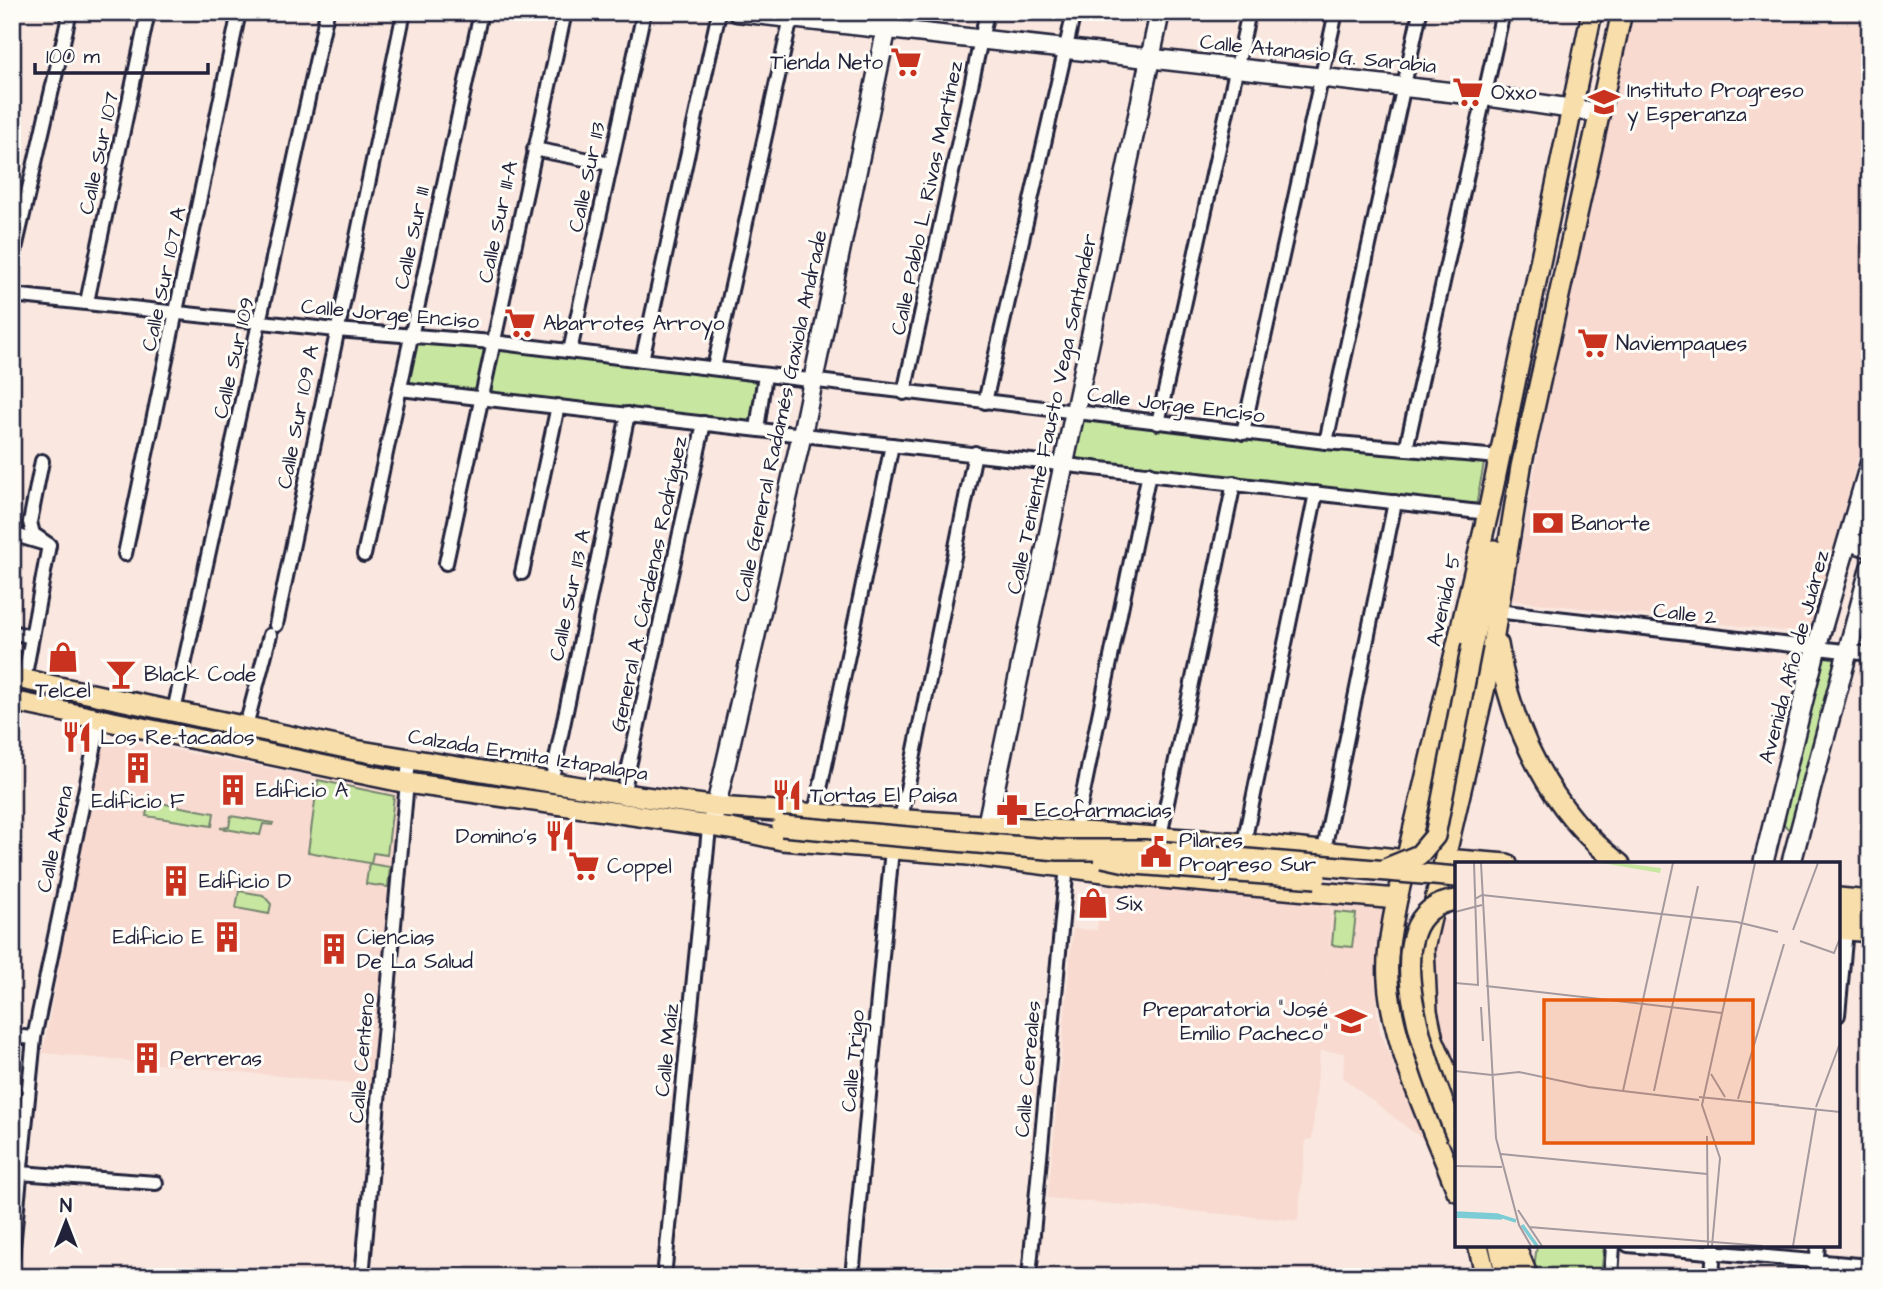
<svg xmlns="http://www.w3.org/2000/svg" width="1882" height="1289" viewBox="0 0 1882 1289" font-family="'Architects Daughter',sans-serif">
	<rect width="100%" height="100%" fill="#fae8e0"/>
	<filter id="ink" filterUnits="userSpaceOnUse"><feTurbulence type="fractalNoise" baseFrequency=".0143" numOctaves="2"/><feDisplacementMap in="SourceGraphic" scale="14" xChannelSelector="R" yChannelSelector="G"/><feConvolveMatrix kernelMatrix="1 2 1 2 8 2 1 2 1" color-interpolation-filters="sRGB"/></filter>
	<g filter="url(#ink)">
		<g fill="#f8dad0">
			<polygon points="1632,12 1870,12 1870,415 1810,634 1511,600 1552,375"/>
			<polygon points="101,736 399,793 371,1085 43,1053"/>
			<polygon points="1102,885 1332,900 1326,976 1333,899 1380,903 1386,909 1379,959 1377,1011 1380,1031 1426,1142 1343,1078 1344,1053 1320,1051 1312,1139 1306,1140 1298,1221 1048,1198 1073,929 1097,930"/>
			<polygon points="1437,919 1457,921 1457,1076 1433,1014 1427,980"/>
		</g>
		<g fill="#c7e7a0" stroke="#74846e" stroke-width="2">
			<polygon points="412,342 493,342 762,380 754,423 406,384"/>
			<polygon points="1082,419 1485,458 1476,506 1073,463"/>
			<polygon points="1819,656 1841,657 1796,838 1782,822"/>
			<polygon points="318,780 394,796 387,855 373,853 371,864 390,867 388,887 366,884 369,863 308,852"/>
			<polygon points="149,801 214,813 212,826 146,816"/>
			<polygon points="231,816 273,823 272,825 263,824 260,835 220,828 229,827"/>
			<polygon points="239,891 263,895 271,904 269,914 236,908"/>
			<polygon points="1335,912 1356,914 1352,947 1332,945"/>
			<polygon points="1537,1245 1604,1245 1601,1277 1537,1277 1534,1268"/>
		</g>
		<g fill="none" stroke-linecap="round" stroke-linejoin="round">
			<defs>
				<g id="street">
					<polyline points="534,149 610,164"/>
					<polyline points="12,262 70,12"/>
					<polyline points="12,295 336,330 493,342 1326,442 1499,457"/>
					<polyline points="87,302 148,12"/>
					<polyline points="570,351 644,12"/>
					<polyline points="642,360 719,12"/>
					<polyline points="714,368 792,13"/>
					<polyline points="400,389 1488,513"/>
					<polyline points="904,393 987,12"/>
					<polyline points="985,402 1074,12"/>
					<polyline points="1158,423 1249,12"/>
					<polyline points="757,429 765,375"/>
					<polyline points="1243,433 1336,12"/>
					<polyline points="1326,442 1420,12"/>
					<polyline points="1406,449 1503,12"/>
					<polyline points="42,461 30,522 33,534 49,545"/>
					<polyline points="12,534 42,543"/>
					<polyline points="125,554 239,12"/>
					<polyline points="364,555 481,12"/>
					<polyline points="446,563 565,12"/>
					<polyline points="522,573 558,406"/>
					<polyline points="1496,611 1870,654"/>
					<polyline points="276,625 404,12"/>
					<polyline points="12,632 31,637"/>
					<polyline points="24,680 49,545"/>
					<polyline points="174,711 327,12"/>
					<polyline points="246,726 270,635"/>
					<polyline points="551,783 628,414"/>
					<polyline points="623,794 704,423"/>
					<polyline points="815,813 892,445"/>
					<polyline points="901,819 975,453"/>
					<polyline points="1075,832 1149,473"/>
					<polyline points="1160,836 1234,483"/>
					<polyline points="1244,843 1316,493"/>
					<polyline points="1324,850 1395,502"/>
					<polyline points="1838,1015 1846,930"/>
					<polyline points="12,1036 34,1038"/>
					<polyline points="20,1173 156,1183"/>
					<polyline points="1628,1245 1870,1266"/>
					<polyline points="12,1257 34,1038 100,720"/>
					<polyline points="362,1277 409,760"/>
					<polyline points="664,1277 709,828"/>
					<polyline points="852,1277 892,849"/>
					<polyline points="1029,1277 1067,865"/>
					<polyline points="1611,1277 1613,1245"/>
					<polyline points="1712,1277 1714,1246"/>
					<polyline points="1815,1277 1818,1245"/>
				</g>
				<g id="secondary">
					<polyline points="737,12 1485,96 1600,113"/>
					<polyline points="1848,541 1870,548"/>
					<polyline points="713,819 802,434 890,12"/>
					<polyline points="987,825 1160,12"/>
					<polyline points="1763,864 1816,649 1870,463"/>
					<polyline points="1791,864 1870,568"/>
				</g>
				<g id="primary">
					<path d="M1498,644c12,84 53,168 122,220"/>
					<polyline points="1472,645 1494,550"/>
					<polyline points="12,677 355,750 623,794 718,807 1244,843 1407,860"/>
					<polyline points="12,701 407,783 731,829 782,840 968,855 1128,875 1397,899"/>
					<polyline points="1445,859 1507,864"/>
					<polyline points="1838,898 1870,901"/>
					<polyline points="1838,911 1870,915"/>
					<polyline points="1838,929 1870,932"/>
					<polyline points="1457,1096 1433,1039 1427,1011 1424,948 1487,678 1521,467 1622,12"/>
					<path d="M1457,1191c-23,-60 -66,-148 -69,-211 -2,-28 4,-54 9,-81l91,-386 104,-501"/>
					<polyline points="1478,1245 1486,1277"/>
					<polyline points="1499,1245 1506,1277"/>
					<polyline points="1515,1245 1528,1277"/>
				</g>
			</defs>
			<use href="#street" stroke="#22223b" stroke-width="18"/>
			<use href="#secondary" stroke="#22223b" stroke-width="23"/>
			<use href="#primary" stroke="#22223b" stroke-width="24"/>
			<use href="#street" stroke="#fdfcf7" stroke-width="12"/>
			<use href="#secondary" stroke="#fdfcf7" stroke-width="18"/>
			<use href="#primary" stroke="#f8deab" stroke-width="19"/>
			<defs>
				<g id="primary-bridge">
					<polyline points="782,826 1058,850 1144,850 1457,877"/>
					<polyline points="1103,857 1135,864 1316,878"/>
					<polyline points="1387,868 1419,855 1435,836 1472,645"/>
					<path d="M1457,900c-96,11 -20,188 0,237"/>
				</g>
			</defs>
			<use href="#primary-bridge" stroke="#22223b" stroke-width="24" stroke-linecap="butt"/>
			<use href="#primary-bridge" stroke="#f8deab" stroke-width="19"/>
		</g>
	</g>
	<defs>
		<symbol id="supermarket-bare" viewBox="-9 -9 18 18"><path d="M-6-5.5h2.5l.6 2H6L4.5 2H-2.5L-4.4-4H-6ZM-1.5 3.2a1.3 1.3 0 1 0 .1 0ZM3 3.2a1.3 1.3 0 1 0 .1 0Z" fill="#c8321e" stroke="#fdfcf7" stroke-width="2.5" paint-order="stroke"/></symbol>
		<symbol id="school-bare" viewBox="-9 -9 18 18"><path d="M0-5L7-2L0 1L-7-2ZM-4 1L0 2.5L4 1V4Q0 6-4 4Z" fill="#c8321e" stroke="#fdfcf7" stroke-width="2.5" paint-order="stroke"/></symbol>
		<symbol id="bank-bare" viewBox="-9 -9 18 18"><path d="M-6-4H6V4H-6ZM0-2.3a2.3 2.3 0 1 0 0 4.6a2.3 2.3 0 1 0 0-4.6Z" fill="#c8321e" stroke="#fdfcf7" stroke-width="2.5" paint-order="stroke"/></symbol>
		<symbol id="shop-bare" viewBox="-9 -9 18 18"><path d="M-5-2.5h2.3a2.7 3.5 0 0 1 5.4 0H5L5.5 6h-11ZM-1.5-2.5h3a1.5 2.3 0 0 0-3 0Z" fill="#c8321e" stroke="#fdfcf7" stroke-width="2.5" paint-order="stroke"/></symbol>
		<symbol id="bar-bare" viewBox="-9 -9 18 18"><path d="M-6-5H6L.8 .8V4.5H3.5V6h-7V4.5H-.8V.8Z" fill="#c8321e" stroke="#fdfcf7" stroke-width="2.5" paint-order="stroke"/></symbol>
		<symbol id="restaurant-bare" viewBox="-9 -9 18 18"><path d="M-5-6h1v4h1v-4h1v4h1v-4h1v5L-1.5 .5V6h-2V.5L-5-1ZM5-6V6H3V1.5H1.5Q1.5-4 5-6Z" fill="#c8321e" stroke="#fdfcf7" stroke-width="2.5" paint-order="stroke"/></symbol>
		<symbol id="building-bare" viewBox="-9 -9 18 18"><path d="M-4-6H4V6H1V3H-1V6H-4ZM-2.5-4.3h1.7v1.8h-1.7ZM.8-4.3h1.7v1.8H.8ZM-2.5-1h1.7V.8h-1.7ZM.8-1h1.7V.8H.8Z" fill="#c8321e" stroke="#fdfcf7" stroke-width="2.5" paint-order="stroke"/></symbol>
		<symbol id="pharmacy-bare" viewBox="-9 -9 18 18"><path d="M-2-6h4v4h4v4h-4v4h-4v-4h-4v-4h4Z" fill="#c8321e" stroke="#fdfcf7" stroke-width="2.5" paint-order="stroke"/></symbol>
		<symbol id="civic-bare" viewBox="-9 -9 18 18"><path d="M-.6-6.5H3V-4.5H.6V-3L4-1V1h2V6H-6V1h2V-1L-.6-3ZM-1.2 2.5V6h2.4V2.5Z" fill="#c8321e" stroke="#fdfcf7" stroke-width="2.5" paint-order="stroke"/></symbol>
	</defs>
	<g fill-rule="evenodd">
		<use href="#supermarket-bare" x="884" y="40" width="44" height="44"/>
		<use href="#supermarket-bare" x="1446" y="70" width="44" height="44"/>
		<use href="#school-bare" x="1582" y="80" width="44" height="44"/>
		<use href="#supermarket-bare" x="498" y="301" width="44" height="44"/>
		<use href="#supermarket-bare" x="1571" y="321" width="44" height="44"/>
		<use href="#bank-bare" x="1526" y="501" width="44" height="44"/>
		<use href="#shop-bare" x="41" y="635" width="44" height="44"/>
		<use href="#bar-bare" x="99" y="652" width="44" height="44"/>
		<use href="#restaurant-bare" x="55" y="715" width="44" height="44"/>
		<use href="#building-bare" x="116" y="746" width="44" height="44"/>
		<use href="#building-bare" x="211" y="768" width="44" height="44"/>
		<use href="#restaurant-bare" x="765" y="773" width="44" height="44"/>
		<use href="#pharmacy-bare" x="990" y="788" width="44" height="44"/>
		<use href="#restaurant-bare" x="538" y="814" width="44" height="44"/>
		<use href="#civic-bare" x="1134" y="830" width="44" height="44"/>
		<use href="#supermarket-bare" x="562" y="844" width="44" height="44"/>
		<use href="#building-bare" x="154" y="859" width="44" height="44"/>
		<use href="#shop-bare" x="1071" y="881" width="44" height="44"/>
		<use href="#building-bare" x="205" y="915" width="44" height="44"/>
		<use href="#building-bare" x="312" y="927" width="44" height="44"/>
		<use href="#school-bare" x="1329" y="999" width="44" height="44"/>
		<use href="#building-bare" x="125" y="1036" width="44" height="44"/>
	</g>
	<g text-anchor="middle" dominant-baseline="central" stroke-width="6" stroke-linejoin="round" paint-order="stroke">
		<g font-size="21" fill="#22223b" stroke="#fdfcf7">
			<text transform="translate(1318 54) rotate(6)">Calle Atanasio G. Sarabia</text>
			<text transform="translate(99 153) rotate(-78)">Calle Sur 107</text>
			<text transform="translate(587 177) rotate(-78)">Calle Sur 113</text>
			<text transform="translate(927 198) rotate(-78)">Calle Pablo L. Rivas Martínez</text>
			<text transform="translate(498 222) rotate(-78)">Calle Sur 111-A</text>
			<text transform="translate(412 238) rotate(-78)">Calle Sur 111</text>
			<text transform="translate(164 279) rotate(-78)">Calle Sur 107 A</text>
			<text transform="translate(390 314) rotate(5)">Calle Jorge Enciso</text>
			<text transform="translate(234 358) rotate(-77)">Calle Sur 109</text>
			<text transform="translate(1176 405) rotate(7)">Calle Jorge Enciso</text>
			<text transform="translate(1052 414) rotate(-78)">Calle Teniente Fausto Vega Santander</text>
			<text transform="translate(781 416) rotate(-78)">Calle General Radamés Gaxiola Andrade</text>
			<text transform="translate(298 417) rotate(-79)">Calle Sur 109 A</text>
			<text transform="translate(649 584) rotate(-78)">General A. Cárdenas Rodríguez</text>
			<text transform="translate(570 595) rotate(-78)">Calle Sur 113 A</text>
			<text transform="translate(1444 600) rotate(-77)">Avenida 5</text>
			<text transform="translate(1685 614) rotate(7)">Calle 2</text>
			<text transform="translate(1794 657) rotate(-75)">Avenida Año de Juárez</text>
			<text transform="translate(528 755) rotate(9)">Calzada Ermita Iztapalapa</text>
			<text transform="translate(55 839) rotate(-78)">Calle Avena</text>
			<text transform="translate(667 1050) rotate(-84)">Calle Maíz</text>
			<text transform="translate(362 1058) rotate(-85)">Calle Centeno</text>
			<text transform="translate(853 1061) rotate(-85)">Calle Trigo</text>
			<text transform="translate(1028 1069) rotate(-85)">Calle Cereales</text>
		</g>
		<g font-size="21" fill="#22223b" stroke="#fdfcf7" text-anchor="start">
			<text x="883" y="62" text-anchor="end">Tienda Neto</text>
			<text x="1627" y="90">Instituto Progreso<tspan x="1627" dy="24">y Esperanza</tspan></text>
			<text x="1491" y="92">Oxxo</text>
			<text x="543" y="323">Abarrotes Arroyo</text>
			<text x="1616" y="343">Naviempaques</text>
			<text x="1571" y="523">Banorte</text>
			<text x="144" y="674">Black Code</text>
			<text x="63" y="690" text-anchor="middle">Telcel</text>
			<text x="100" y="737">Los Re-tacados</text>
			<text x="256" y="790">Edificio A</text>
			<text x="810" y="795">Tortas El Paisa</text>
			<text x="138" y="801" text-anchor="middle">Edificio F</text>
			<text x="1035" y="810">Ecofarmacias</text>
			<text x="537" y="836" text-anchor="end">Domino's</text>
			<text x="1179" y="840">Pilares<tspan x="1179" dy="24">Progreso Sur</tspan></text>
			<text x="607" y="866">Coppel</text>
			<text x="199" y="881">Edificio D</text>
			<text x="1116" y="903">Six</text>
			<text x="204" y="937" text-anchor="end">Edificio E</text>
			<text x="357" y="937">Ciencias<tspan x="357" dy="24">De La Salud</tspan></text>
			<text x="1328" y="1009" text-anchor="end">Preparatoria "José<tspan x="1328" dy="24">Emilio Pacheco"</tspan></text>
			<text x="170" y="1058">Perreras</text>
		</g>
	</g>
	<g transform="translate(1455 862)">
		<rect width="385" height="385" fill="#fae8e0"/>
		<path d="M147,1h20l39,5 -1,5z" fill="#c7e7a0"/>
		<path fill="none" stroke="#7cccd6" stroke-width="3.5" d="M0,351l42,2 19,6M0,354l47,2M67,363l15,21"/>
		<path fill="none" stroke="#a4999e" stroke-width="2" d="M26,1l15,275 23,87 12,21M20,37l7,-4 255,27 41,10M0,50l27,-7M338,68l25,-67M345,79l34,12 6,-15M0,121l23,2 -4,-122M31,124l236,27M26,145l2,34M0,209l37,4 27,-3 70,15 110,13M256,212l14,23M168,229l50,-228M199,229l44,-205M244,235l80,8M283,237l46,-155M319,243l66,7M361,245l24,-64M252,274l1,110M46,292l206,20M0,304l47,1M63,348l24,36M74,365l234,19M257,384l8,-88 -18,-53 53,-242M338,384l23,-136"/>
		<path fill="#e8590c" fill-opacity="0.15" stroke="#e8590c" stroke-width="3.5" d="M89,138h209v143h-209z"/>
		<rect width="385" height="385" fill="none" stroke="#22223b" stroke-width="3.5"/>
	</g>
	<rect width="1882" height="1289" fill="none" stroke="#fdfcf7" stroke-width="42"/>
	<rect x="21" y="21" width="1840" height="1247" fill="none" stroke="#22223b" stroke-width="2.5" filter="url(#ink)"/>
	<g transform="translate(66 1222)" stroke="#fdfcf7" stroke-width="5" paint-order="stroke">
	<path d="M0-5L12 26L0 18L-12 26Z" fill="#22223b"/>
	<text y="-10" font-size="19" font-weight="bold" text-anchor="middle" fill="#22223b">N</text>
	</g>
	<path d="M35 63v10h173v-10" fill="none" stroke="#22223b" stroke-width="3.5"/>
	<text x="46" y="63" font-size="21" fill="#22223b" stroke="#fdfcf7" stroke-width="5" paint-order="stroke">100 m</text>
</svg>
